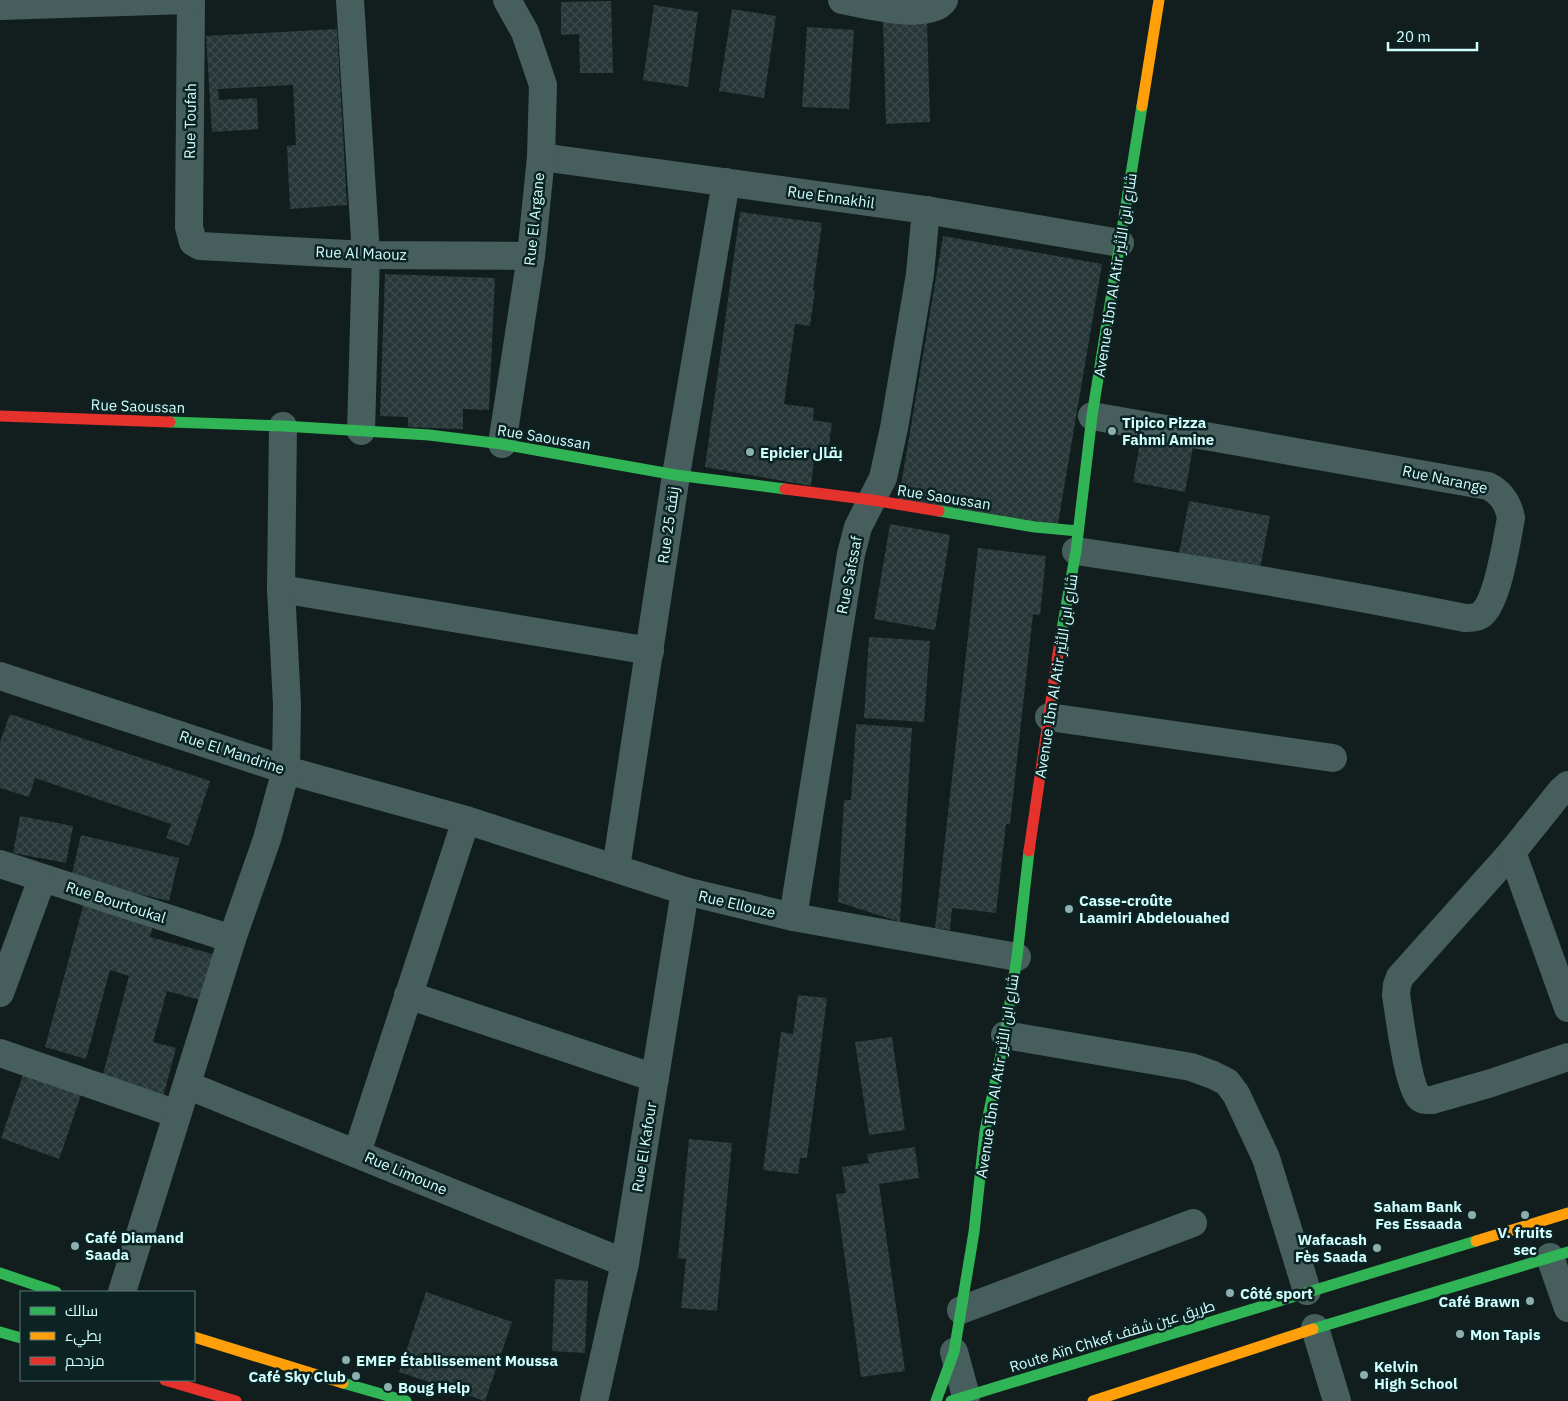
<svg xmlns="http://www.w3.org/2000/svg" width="1568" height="1401" viewBox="0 0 1568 1401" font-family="'IBM Plex Sans',Cairo,sans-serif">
	<defs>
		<pattern id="building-cross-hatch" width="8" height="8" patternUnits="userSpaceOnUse" patternTransform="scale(1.25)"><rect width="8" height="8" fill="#273636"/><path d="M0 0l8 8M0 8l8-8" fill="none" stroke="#3b4a4a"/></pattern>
	</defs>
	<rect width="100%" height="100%" fill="#121e1e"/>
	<g fill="url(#building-cross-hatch)">
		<polygon points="611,1 613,73 580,73 579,34 561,35 561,2"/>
		<polygon points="654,5 698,12 688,87 643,80"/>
		<polygon points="732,9 776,16 764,98 719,91"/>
		<polygon points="927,21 930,122 886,124 883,22"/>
		<polygon points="807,27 854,30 849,109 802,107"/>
		<polygon points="337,29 347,205 290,209 287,146 296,145 293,85 218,89 219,100 257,98 258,129 212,132 206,36"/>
		<polygon points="740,212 822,223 813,290 815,290 810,326 795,324 784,404 814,408 813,420 832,423 828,453 815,451 811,486 705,467"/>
		<polygon points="943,236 1102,264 1057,529 898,503"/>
		<polygon points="385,274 495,278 489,410 463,409 463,429 408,427 408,417 380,416"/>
		<polygon points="1141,437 1193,447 1185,492 1133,482"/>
		<polygon points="1189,501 1270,516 1259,574 1178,559"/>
		<polygon points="890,524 950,535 935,630 874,619"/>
		<polygon points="978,548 1046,556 1040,615 1033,614 1010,824 1006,824 996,913 952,908 950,930 935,928"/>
		<polygon points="869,637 930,641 924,722 864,718"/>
		<polygon points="10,714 210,781 189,846 166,838 171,824 35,778 29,797 0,788 0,742"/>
		<polygon points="856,724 912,728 900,922 838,902 844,800 851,800"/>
		<polygon points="20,816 73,826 66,863 13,853"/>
		<polygon points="81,835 179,858 169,901 71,878"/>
		<polygon points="85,899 155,918 150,937 213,954 200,1000 167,991 153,1042 176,1048 163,1097 102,1078 129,976 110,970 86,1059 45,1047"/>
		<polygon points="798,995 827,998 807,1158 800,1158 798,1174 763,1170 781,1032 793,1034"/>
		<polygon points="892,1037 905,1130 869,1135 855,1042"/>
		<polygon points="23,1075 81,1095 59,1159 1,1138"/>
		<polygon points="689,1139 732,1143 717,1311 681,1308 686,1259 678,1258"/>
		<polygon points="915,1147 919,1178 879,1184 905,1371 861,1377 836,1194 846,1193 842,1167 869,1163 867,1154"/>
		<polygon points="555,1279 588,1281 585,1353 552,1351"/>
		<polygon points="426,1292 512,1322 485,1401 399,1372"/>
	</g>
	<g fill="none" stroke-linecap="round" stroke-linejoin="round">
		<g stroke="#465f5d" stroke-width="28">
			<polyline points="191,0 189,227 193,242 200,246 366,255 531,256"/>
			<polyline points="350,0 366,255 361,431"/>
			<path d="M842,0c22,4 89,22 102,0"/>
			<polyline points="0,6 188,0"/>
			<polyline points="541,157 926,210 1120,243"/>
			<polyline points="502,444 531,256 541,157 543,85 525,32 507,0"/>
			<path d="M1076,551c130,19 260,41 389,67 6,0 13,0 18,-5 15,-14 24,-74 28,-95 -3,-15 -9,-25 -23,-32l-396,-70"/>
			<polyline points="281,589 650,651"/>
			<polyline points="0,676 286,770 466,820 685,891 793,917 1017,957"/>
			<polyline points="1049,717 1333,758"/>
			<path d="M1568,785l-7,6 -49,61 -112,125 -3,8 -1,10c3,18 12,93 24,103 4,3 7,2 12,2l56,-16 80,-27"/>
			<polyline points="1512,852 1568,1008"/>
			<polyline points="0,864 232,939"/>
			<polyline points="616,868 676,475 726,182"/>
			<polyline points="793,917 851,554 858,527 883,478 894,428 920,274 926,210"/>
			<polyline points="0,993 42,879"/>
			<polyline points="408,995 655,1078"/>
			<polyline points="1005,1035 1191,1067 1213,1075 1227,1082 1236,1094 1266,1158 1307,1291"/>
			<polyline points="0,1053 177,1114"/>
			<polyline points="187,1085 625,1263"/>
			<polyline points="357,1153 466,820"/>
			<polyline points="1550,1257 1568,1308"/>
			<polyline points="122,1292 232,939 267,839 286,770 287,705 281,589 283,426"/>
			<polyline points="961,1310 1193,1223"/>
			<polyline points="1315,1328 1337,1401"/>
			<polyline points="954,1352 966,1396"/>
			<polyline points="594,1401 625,1263 685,891"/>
		</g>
		<g stroke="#30b455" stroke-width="11">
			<polyline points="170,422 283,426 429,435 502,444 676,475 785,489"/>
			<polyline points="939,511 1035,527 1078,531"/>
			<polyline points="1060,640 1076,551 1092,416 1142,106"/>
			<polyline points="0,1273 56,1292"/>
			<polyline points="1313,1329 1568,1252"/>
			<polyline points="0,1332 21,1338"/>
			<polyline points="343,1383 406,1401"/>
			<polyline points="936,1401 954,1352 974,1232 985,1131 1005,1035 1017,957 1029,851"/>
			<polyline points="951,1401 1476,1241"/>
		</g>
		<g stroke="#ff9f0a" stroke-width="11">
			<polyline points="1142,106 1159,0"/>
			<polyline points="1476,1241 1568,1213"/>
			<polyline points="194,1337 343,1383"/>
			<polyline points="1093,1401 1313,1329"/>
		</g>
		<g stroke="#e5322d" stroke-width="11">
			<polyline points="0,416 170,422"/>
			<polyline points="785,489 872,500 939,511"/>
			<polyline points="1029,851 1060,640"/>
			<polyline points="165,1380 236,1401"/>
		</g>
	</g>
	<g fill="#8db0af" stroke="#0d2323" stroke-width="2">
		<circle cx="1112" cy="431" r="5"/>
		<circle cx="750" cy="452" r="5"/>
		<circle cx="1069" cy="909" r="5"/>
		<circle cx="1472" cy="1215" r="5"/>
		<circle cx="1525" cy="1215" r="5"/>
		<circle cx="75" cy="1246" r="5"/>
		<circle cx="1377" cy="1248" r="5"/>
		<circle cx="1230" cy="1293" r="5"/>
		<circle cx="1530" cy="1301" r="5"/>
		<circle cx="1460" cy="1334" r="5"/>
		<circle cx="346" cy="1360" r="5"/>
		<circle cx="1364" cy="1375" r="5"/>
		<circle cx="356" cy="1376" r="5"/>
		<circle cx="388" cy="1387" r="5"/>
	</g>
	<g text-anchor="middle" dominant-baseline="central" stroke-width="5" stroke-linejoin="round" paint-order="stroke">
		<g font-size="15" fill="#cffffd" stroke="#0d2323">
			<text transform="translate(190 121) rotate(-89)">Rue Toufah</text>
			<text transform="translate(831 197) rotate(8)">Rue Ennakhil</text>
			<text transform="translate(534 219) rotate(-84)">Rue El Argane</text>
			<text transform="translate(361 253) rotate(2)">Rue Al Maouz</text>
			<text transform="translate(1115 275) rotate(-81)">Avenue Ibn Al Atir شارع ابن الأثير</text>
			<text transform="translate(138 406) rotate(2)">Rue Saoussan</text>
			<text transform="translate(544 437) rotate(9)">Rue Saoussan</text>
			<text transform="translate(1445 479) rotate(12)">Rue Narange</text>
			<text transform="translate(944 497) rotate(9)">Rue Saoussan</text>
			<text transform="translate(668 525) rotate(-82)">Rue 25 زنقة</text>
			<text transform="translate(849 575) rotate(-79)">Rue Safssaf</text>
			<text transform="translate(1056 676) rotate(-81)">Avenue Ibn Al Atir شارع ابن الأثير</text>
			<text transform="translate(232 752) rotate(18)">Rue El Mandrine</text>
			<text transform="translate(116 902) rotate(18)">Rue Bourtoukal</text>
			<text transform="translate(737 904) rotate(13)">Rue Ellouze</text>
			<text transform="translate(997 1076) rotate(-81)">Avenue Ibn Al Atir شارع ابن الأثير</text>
			<text transform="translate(644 1147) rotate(-81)">Rue El Kafour</text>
			<text transform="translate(406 1173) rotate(23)">Rue Limoune</text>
			<text transform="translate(1112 1336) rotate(-17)">Route Aïn Chkef طريق عين شقف</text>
		</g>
		<g font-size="15" font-weight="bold" fill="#cffffd" stroke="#0d2323" text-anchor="start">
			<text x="1122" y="422">Tipico Pizza<tspan x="1122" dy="17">Fahmi Amine</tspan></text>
			<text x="760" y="452">Epicier بقال</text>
			<text x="1079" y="900">Casse-croûte<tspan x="1079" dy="17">Laamiri Abdelouahed</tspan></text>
			<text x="1462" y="1206" text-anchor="end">Saham Bank<tspan x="1462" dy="17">Fes Essaada</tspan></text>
			<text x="1525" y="1232" text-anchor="middle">V. fruits<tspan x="1525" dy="17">sec</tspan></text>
			<text x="85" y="1237">Café Diamand<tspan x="85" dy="17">Saada</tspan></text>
			<text x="1367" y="1239" text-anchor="end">Wafacash<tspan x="1367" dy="17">Fès Saada</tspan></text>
			<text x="1240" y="1293">Côté sport</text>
			<text x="1520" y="1301" text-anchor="end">Café Brawn</text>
			<text x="1470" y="1334">Mon Tapis</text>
			<text x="356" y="1360">EMEP Établissement Moussa</text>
			<text x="1374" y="1366">Kelvin<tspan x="1374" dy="17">High School</tspan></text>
			<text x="346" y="1376" text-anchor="end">Café Sky Club</text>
			<text x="398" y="1387">Boug Help</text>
		</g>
	</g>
	<rect x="20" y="1291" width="175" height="90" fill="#0d2323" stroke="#5b7b7a"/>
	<rect x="30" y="1307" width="25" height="8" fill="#30b455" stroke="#5b7b7a"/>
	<text x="65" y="1316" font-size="15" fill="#cffffd">سالك</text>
	<rect x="30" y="1332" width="25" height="8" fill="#ff9f0a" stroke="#5b7b7a"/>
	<text x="65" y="1341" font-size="15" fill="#cffffd">بطيء</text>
	<rect x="30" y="1357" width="25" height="8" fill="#e5322d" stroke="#5b7b7a"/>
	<text x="65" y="1366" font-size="15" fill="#cffffd">مزدحم</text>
	<path d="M1388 42v8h89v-8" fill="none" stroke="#cffffd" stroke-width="2.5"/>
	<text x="1396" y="42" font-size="15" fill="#cffffd" stroke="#0d2323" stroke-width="4" paint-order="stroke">20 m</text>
</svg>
